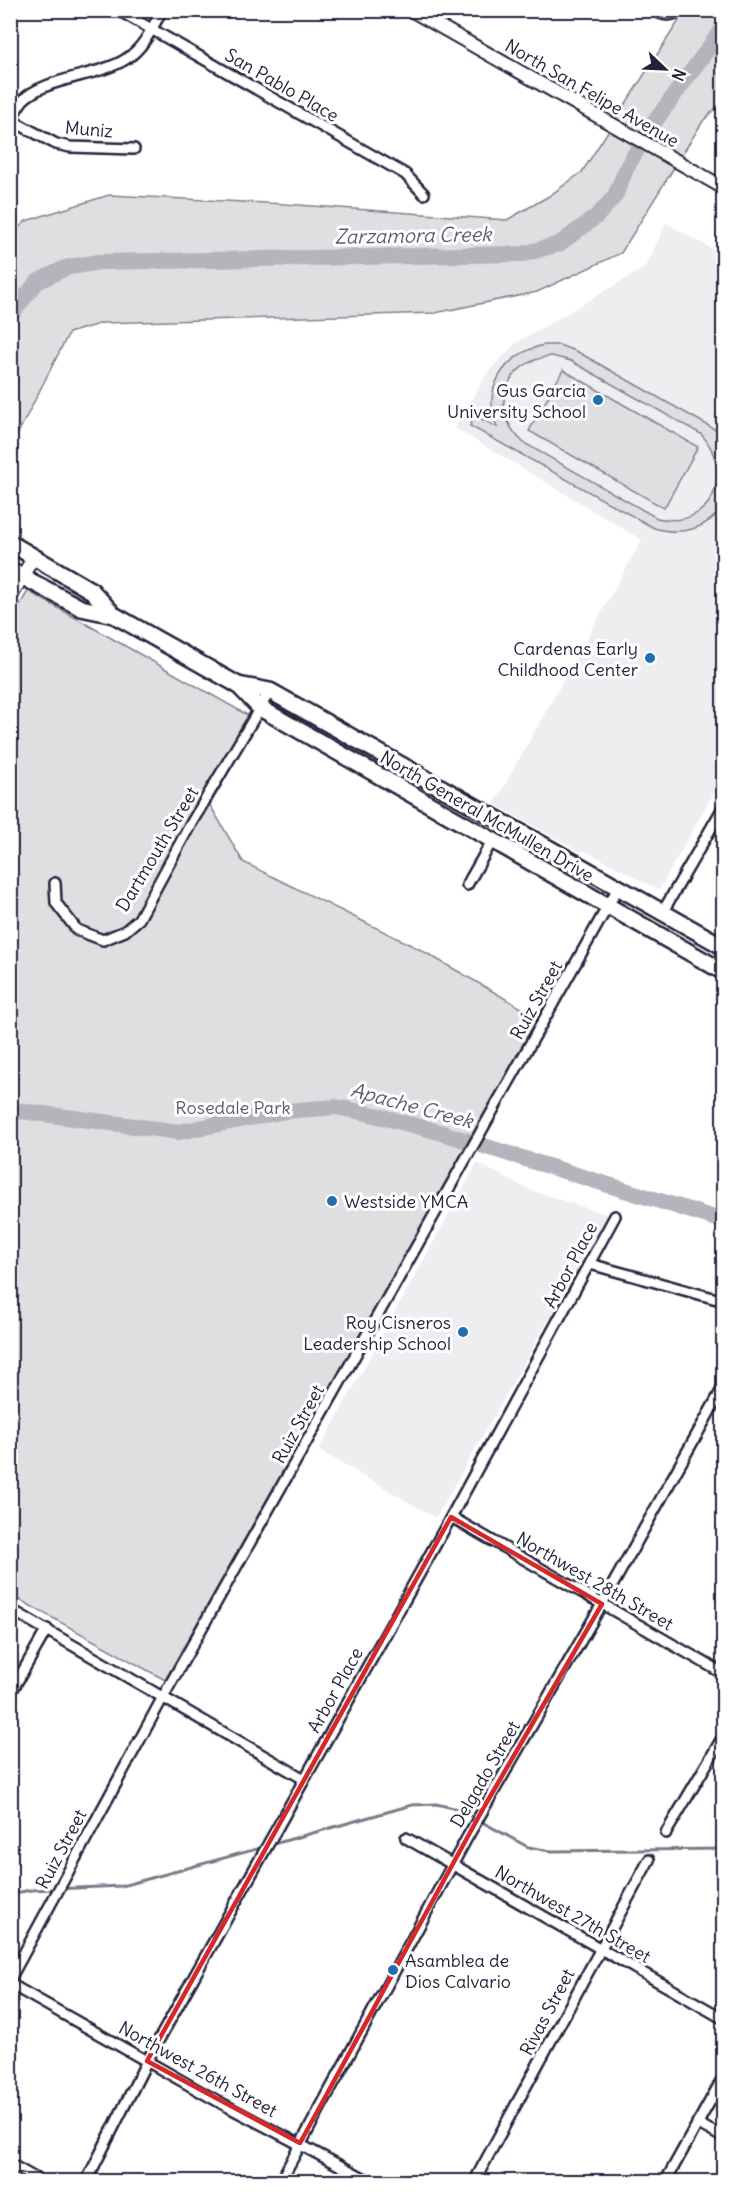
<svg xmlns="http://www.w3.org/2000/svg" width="734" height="2192" viewBox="0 0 734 2192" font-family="Delius,sans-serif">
	<rect width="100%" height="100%" fill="#fff"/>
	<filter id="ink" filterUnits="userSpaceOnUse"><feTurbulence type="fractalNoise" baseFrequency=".0167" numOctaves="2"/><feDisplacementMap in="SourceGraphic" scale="12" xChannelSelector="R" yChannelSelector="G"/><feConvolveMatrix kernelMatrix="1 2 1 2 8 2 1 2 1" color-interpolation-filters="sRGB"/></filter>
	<g filter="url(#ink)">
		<g fill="#eeeef1">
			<polygon points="666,223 723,255 723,777 659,890 584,850 581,852 494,804 642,540 455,428 488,372 516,343 646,267"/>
			<polygon points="477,1163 530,1190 608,1215 436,1518 319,1450"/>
		</g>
		<g fill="#dfdfe2" stroke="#80808e" stroke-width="1.5" fill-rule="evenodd">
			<polygon points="685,11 723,11 723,101 703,121 621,253 537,292 435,313 102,323 69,333 11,447 11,235 26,221 109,195 284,204 507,220 549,196 582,172"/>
			<path d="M544,345h15l19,7 145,82 1,72c-18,24 -43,30 -70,22l-184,-102 5,-10 22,11c-16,-39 8,-73 47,-82zM552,356l19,5 130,73c33,36 14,97 -44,84l-133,-75c-37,-33 -20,-82 28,-87z"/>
			<polygon points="563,370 698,447 664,508 529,431"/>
			<polygon points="28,591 258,721 210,805 243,862 421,950 539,1018 165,1680 11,1595 10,622"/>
		</g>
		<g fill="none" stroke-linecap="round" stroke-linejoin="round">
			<g stroke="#7a7a88" stroke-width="3">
				<polyline points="270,1845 412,1805 436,1804 458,1809 528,1847 551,1851 724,1849"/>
				<polyline points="10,1894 31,1890 122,1886 264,1847"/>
			</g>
			<g stroke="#b4b4bc" stroke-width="16">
				<polyline points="10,316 37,282 65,268 99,262 523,254 559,244 597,216 615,196 627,167 653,124 724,27"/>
				<polyline points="10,1112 21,1111 179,1132 285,1111 336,1107 371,1114 439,1132 724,1221"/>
			</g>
			<defs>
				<g id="minor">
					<polyline points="118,10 405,174 424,194"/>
					<path d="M654,10c8,5 18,8 25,0"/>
					<path d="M10,120c4,-6 8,-14 13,-20 21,-22 77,-24 103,-41 18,-11 26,-31 36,-49"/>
					<polyline points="11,120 56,144 70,147 134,149"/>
					<polyline points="55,883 56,903 77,930 103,940 125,931 139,919 189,827 270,691"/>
					<polyline points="467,885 492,841"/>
					<polyline points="662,913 724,806"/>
					<polyline points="590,1264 724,1301"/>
					<polyline points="451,1517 724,1674"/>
					<polyline points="10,1609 304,1779"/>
					<polyline points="10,1694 47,1629"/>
					<polyline points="666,1833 724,1735"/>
					<polyline points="406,1838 724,2019"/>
					<polyline points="10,1979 163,1697 618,888"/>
					<polyline points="10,1984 221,2103 371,2182"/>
					<polyline points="697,2123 724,2138"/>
					<polyline points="10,2164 42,2182"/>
					<polyline points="86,2182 147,2061 451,1517 615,1216"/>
					<polyline points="280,2182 468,1836 602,1604 724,1386"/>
					<polyline points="474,2182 649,1860"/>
					<polyline points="665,2182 724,2076"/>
				</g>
				<g id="tertiary">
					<polyline points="411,10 724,188"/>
					<polyline points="10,598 34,556"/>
				</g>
				<g id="primary">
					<polyline points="10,543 92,591 114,615 238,685 260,708 724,972"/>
					<polyline points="10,570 81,608 114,615"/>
					<polyline points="238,685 270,691 724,947"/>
				</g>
			</defs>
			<use href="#minor" stroke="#22223b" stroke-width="14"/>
			<use href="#tertiary" stroke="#22223b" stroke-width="16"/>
			<use href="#primary" stroke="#22223b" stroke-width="20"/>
			<use href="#minor" stroke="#fff" stroke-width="9"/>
			<use href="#tertiary" stroke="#fff" stroke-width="12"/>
			<use href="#primary" stroke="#fff" stroke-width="15"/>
		</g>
	</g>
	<path fill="none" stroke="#d62828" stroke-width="4.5" stroke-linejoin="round" d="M451,1517l151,87 -118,203 -184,336 -153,-82z"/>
	<g fill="#1f6fb2" stroke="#fff" stroke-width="2">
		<circle cx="598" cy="400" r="6"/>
		<circle cx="650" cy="658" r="6"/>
		<circle cx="332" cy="1201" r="6"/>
		<circle cx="463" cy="1332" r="6"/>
		<circle cx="393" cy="1970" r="6"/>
	</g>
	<g text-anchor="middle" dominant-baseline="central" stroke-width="6" stroke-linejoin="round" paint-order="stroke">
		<g font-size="18" fill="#22223b" stroke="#fff">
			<text transform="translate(282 85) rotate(30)">San Pablo Place</text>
			<text transform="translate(592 93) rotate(30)">North San Felipe Avenue</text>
			<text transform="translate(89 129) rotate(5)">Muniz</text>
			<text transform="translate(487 816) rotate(30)">North General McMullen Drive</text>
			<text transform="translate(157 849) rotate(-59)">Dartmouth Street</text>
			<text transform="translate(536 1000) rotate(-61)">Ruiz Street</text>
			<text transform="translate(570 1265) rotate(-62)">Arbor Place</text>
			<text transform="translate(298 1424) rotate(-61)">Ruiz Street</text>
			<text transform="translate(595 1581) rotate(30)">Northwest 28th Street</text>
			<text transform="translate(335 1690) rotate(-61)">Arbor Place</text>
			<text transform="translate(485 1774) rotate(-60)">Delgado Street</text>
			<text transform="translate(61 1849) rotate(-62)">Ruiz Street</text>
			<text transform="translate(573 1914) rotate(30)">Northwest 27th Street</text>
			<text transform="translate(547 2012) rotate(-62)">Rivas Street</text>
			<text transform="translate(198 2069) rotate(29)">Northwest 26th Street</text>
		</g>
		<g font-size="18" fill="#22223b" stroke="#fff" text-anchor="end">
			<text x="586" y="390">Gus Garcia<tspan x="586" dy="21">University School</tspan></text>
			<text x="638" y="648">Cardenas Early<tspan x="638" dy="21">Childhood Center</tspan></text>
			<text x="344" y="1201" text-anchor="start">Westside YMCA</text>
			<text x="451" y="1322">Roy Cisneros<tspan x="451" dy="21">Leadership School</tspan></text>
			<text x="405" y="1960" text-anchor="start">Asamblea de<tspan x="405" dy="21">Dios Calvario</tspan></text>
		</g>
		<g font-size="18" fill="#5b5b6d" stroke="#fff">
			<text x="233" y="1107">Rosedale Park</text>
		</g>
		<g font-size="20" font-style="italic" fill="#5c5c6f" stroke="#fff">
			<text transform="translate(413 235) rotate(-1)">Zarzamora Creek</text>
			<text transform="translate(412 1105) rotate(15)">Apache Creek</text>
		</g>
	</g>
	<rect width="734" height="2192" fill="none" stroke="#fff" stroke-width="36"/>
	<rect x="18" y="18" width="698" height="2156" fill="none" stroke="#22223b" stroke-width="2" filter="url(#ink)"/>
	<g transform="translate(665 69) rotate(113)" stroke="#ffffff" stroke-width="4.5" paint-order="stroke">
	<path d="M0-4.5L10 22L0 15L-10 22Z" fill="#22223b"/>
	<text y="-9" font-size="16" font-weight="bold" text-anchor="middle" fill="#22223b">N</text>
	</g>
</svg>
